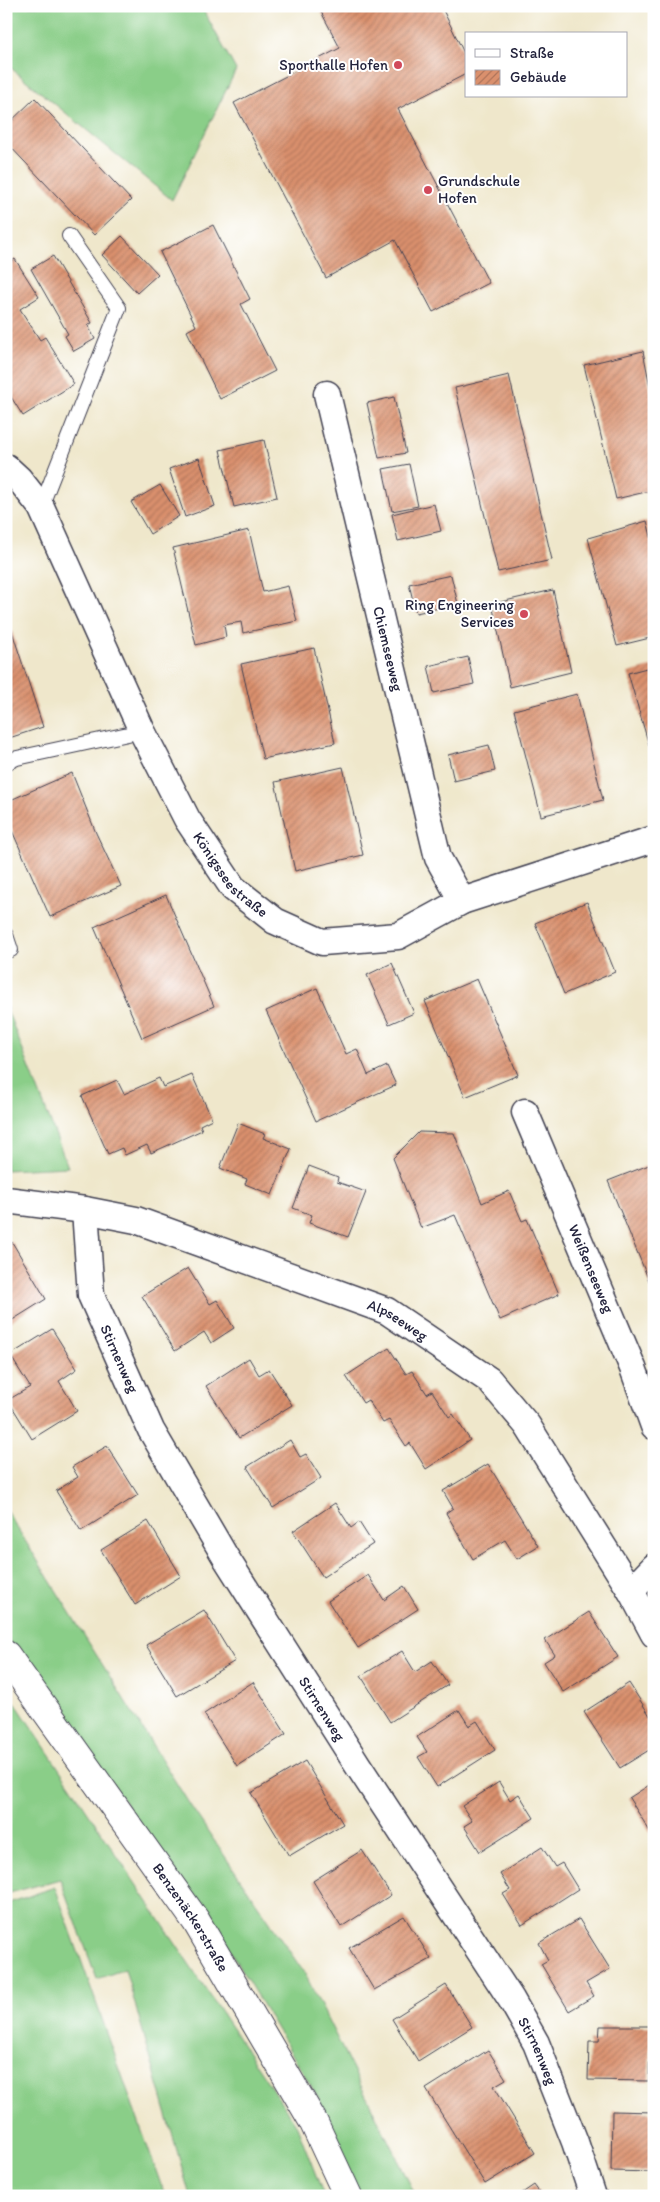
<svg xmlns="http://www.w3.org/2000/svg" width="660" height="2202" viewBox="0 0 660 2202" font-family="Itim,sans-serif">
	<defs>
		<pattern id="building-hatch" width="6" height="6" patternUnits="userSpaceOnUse" patternTransform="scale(1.25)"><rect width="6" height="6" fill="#da906d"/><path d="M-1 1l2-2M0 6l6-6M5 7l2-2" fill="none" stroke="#b0755b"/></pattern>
	</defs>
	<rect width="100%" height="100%" fill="#fff"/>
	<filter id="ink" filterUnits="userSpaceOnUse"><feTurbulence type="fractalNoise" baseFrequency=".02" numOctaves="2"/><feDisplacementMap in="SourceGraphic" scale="10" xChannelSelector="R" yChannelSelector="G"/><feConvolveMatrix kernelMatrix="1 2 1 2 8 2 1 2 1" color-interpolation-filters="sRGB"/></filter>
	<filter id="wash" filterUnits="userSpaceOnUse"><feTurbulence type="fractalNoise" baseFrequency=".0096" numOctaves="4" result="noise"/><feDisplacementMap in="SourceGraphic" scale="20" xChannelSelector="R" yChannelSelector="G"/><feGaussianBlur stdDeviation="1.12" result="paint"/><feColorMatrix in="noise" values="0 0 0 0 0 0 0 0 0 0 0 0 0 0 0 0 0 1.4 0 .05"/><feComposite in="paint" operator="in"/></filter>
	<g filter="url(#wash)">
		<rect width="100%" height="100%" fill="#efe7cb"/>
		<g fill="#8ace88" stroke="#567862">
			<polygon points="6,6 201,6 236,70 172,200 6,64"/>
			<polygon points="6,1007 68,1167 6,1170"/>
			<polygon points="6,1510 190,1805 305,1974 416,2196 357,2196 319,2099 227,1946 6,1636"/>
			<polygon points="6,1689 297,2126 324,2196 190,2196 125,1969 97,1979 60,1879 6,1894"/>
			<polygon points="55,1887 165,2196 6,2196 6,1904"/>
		</g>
		<g id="blocks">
			<g fill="url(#building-hatch)">
				<polygon points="318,6 441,6 466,57 466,74 398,109 489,283 433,312 395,240 326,278 234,103 340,48"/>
				<polygon points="35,98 131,200 94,235 6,142 6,126"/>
				<polygon points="213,225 250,299 241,304 275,371 220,399 187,331 196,326 160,252"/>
				<polygon points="122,236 158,274 137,293 102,255"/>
				<polygon points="53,256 92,323 88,325 95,339 74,351 65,336 68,334 31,269"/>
				<polygon points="15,259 39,297 20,309 40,340 45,337 74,384 23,416 6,389 6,264"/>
				<polygon points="643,351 654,407 654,490 616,499 584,365"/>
				<polygon points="509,375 552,560 498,572 455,388"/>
				<polygon points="394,397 406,453 379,458 367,403"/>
				<polygon points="264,440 277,497 234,507 220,450"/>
				<polygon points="199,458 215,506 185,517 169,469"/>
				<polygon points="409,464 418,506 392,511 383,469"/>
				<polygon points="160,485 179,516 150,534 131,502"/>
				<polygon points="434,504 441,531 398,541 392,514"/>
				<polygon points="647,521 654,548 654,637 617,646 588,538"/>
				<polygon points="249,530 263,592 288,586 297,621 243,633 241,622 224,625 226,637 196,645 173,548"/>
				<polygon points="451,575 458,604 416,613 409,584"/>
				<polygon points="553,590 571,672 510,687 492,604"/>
				<polygon points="6,613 43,727 6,739"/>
				<polygon points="314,648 335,743 263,759 241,664"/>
				<polygon points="468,657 474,684 434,693 428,666"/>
				<polygon points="654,666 654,759 653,759 628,673"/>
				<polygon points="577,694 603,800 541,816 514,710"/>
				<polygon points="489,745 495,771 454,781 448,755"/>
				<polygon points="343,767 363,855 295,871 275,782"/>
				<polygon points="72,773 96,833 121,886 50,917 6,817 6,802"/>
				<polygon points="166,895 214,1006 142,1038 94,927"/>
				<polygon points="587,902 615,972 564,994 535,923"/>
				<polygon points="392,963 414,1013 389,1024 367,975"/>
				<polygon points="477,979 518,1075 465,1097 425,1001"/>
				<polygon points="317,988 346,1054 357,1049 368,1075 387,1066 396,1085 316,1121 266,1011"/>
				<polygon points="192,1075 212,1119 200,1125 202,1130 151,1153 147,1145 125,1155 122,1148 108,1154 82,1096 117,1080 124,1094 159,1078 163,1087"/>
				<polygon points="238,1123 265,1134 263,1138 291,1149 272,1195 245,1184 247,1179 220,1168"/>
				<polygon points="419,1132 454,1133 482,1203 509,1191 522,1221 527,1219 559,1294 500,1320 455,1215 421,1228 393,1158"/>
				<polygon points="654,1163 654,1293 608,1181"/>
				<polygon points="309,1166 338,1177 337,1182 366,1192 348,1237 309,1223 312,1215 293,1208"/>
				<polygon points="12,1242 46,1299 6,1324 6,1246"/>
				<polygon points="188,1268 210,1304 217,1300 234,1328 211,1343 204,1332 175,1351 142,1296"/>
				<polygon points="52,1329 77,1369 59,1381 77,1411 32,1439 8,1400 30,1387 10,1355"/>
				<polygon points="389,1348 406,1374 412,1371 427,1394 432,1391 449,1417 453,1414 470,1440 426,1469 410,1443 406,1446 389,1420 383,1423 368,1400 363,1403 346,1376"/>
				<polygon points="249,1358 259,1375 269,1369 292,1405 239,1438 206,1386"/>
				<polygon points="290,1440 300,1457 306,1454 321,1478 273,1508 247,1467"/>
				<polygon points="107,1446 138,1495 81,1531 56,1491 78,1477 72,1467"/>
				<polygon points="488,1464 538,1546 517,1559 505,1540 473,1559 446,1513 453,1508 443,1491"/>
				<polygon points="335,1503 351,1528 359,1522 373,1544 323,1577 293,1531"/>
				<polygon points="148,1521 181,1576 135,1605 101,1550"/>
				<polygon points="368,1575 384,1600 404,1586 418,1609 358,1648 328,1601"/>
				<polygon points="204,1610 235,1661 177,1696 146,1645"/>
				<polygon points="589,1612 618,1657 563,1692 544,1662 555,1655 545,1640"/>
				<polygon points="402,1651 415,1672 432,1661 448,1685 390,1722 361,1676"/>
				<polygon points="253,1682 286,1734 237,1766 204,1714"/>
				<polygon points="629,1683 654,1722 654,1747 620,1768 584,1712"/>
				<polygon points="459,1710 469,1726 477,1721 495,1750 437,1787 418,1757 427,1752 417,1737"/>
				<polygon points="305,1761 343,1824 289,1856 251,1793"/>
				<polygon points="499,1782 510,1800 519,1794 534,1818 480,1852 464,1826 472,1821 462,1806"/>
				<polygon points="654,1782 654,1838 629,1798"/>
				<polygon points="542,1847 555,1867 562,1863 578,1889 522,1925 503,1894 510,1890 500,1874"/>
				<polygon points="362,1850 391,1895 341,1927 313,1881"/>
				<polygon points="404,1916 431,1959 374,1990 349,1948"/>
				<polygon points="579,1919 610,1969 586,1983 594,1996 569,2011 541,1964 548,1960 539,1943"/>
				<polygon points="446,1985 472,2027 418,2061 392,2019"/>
				<polygon points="600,2026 650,2026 649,2081 588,2080 589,2041 599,2041"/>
				<polygon points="488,2050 506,2079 494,2086 535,2153 485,2184 426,2089"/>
				<polygon points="612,2111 654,2112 654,2172 611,2171"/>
				<polygon points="534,2185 542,2196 518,2196"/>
			</g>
		</g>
	</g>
	<g filter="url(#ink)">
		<use href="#blocks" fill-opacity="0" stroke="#414051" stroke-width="1"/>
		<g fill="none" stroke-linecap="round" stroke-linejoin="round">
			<defs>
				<g id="service">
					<polyline points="41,507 119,308 69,236"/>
					<polyline points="6,763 17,758 142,731"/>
					<polyline points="6,935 11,950"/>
				</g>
				<g id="minor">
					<path id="s1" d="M327,394l111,464 24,43"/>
					<path id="s2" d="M6,467l13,12 22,28 101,224 45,88 46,69 42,33 47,21 76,-6 64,-35 192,-62"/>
					<path id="s3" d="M525,1112l108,256 21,58"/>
					<path id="s4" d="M6,1200l79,10 51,10 251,91 102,69 38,45 104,166 23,43"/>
					<path id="s5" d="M85,1210l6,85 60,135 75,128 131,206 154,235 25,44 39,99 18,54"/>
					<polyline points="631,1591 654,1567"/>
				</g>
				<g id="tertiary">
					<path id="s6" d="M6,1655l190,266 117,200 35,75"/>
				</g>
			</defs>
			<use href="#service" stroke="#414051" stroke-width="16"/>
			<use href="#minor" stroke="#414051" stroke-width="29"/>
			<use href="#tertiary" stroke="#414051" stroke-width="30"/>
			<use href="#service" stroke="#fff" stroke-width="14"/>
			<use href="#minor" stroke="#fff" stroke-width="26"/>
			<use href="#tertiary" stroke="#fff" stroke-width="28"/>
		</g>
	</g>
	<g fill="#d1495b" stroke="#fff" stroke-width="2">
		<circle cx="398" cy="65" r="5"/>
		<circle cx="428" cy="190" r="5"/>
		<circle cx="524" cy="614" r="5"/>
	</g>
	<g text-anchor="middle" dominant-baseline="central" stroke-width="4" stroke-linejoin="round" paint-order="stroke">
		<g font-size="15" fill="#22223b" stroke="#fff" text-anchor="end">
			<text x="388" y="65">Sporthalle Hofen</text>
			<text x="438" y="181" text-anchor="start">Grundschule<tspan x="438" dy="17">Hofen</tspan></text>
			<text x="514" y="605">Ring Engineering<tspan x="514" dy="17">Services</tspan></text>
		</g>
		<g font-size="15" fill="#22223b" stroke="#fff">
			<text stroke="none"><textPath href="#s1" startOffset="262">Chiemseeweg</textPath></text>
			<text stroke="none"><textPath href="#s2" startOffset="469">Königsseestraße</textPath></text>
			<text stroke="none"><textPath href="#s3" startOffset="170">Weißenseeweg</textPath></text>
			<text stroke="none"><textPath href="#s4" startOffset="412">Alpseeweg</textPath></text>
			<text stroke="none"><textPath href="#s5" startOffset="155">Stirnenweg</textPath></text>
			<text stroke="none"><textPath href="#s5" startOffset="560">Stirnenweg</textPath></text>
			<text stroke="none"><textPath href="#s6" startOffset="321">Benzenäckerstraße</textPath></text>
			<text stroke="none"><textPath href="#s5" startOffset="965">Stirnenweg</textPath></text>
		</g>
	</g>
	<rect width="660" height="2202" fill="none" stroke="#fff" stroke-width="25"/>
	<rect x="465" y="32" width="162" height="65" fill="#ffffff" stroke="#a7a7b1"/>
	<rect x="475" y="49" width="25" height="8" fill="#ffffff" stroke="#a7a7b1"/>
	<text x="510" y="58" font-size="15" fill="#22223b">Straße</text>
	<rect x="475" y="70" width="25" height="15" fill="url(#building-hatch)" stroke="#a7a7b1"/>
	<text x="510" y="82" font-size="15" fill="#22223b">Gebäude</text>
</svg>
